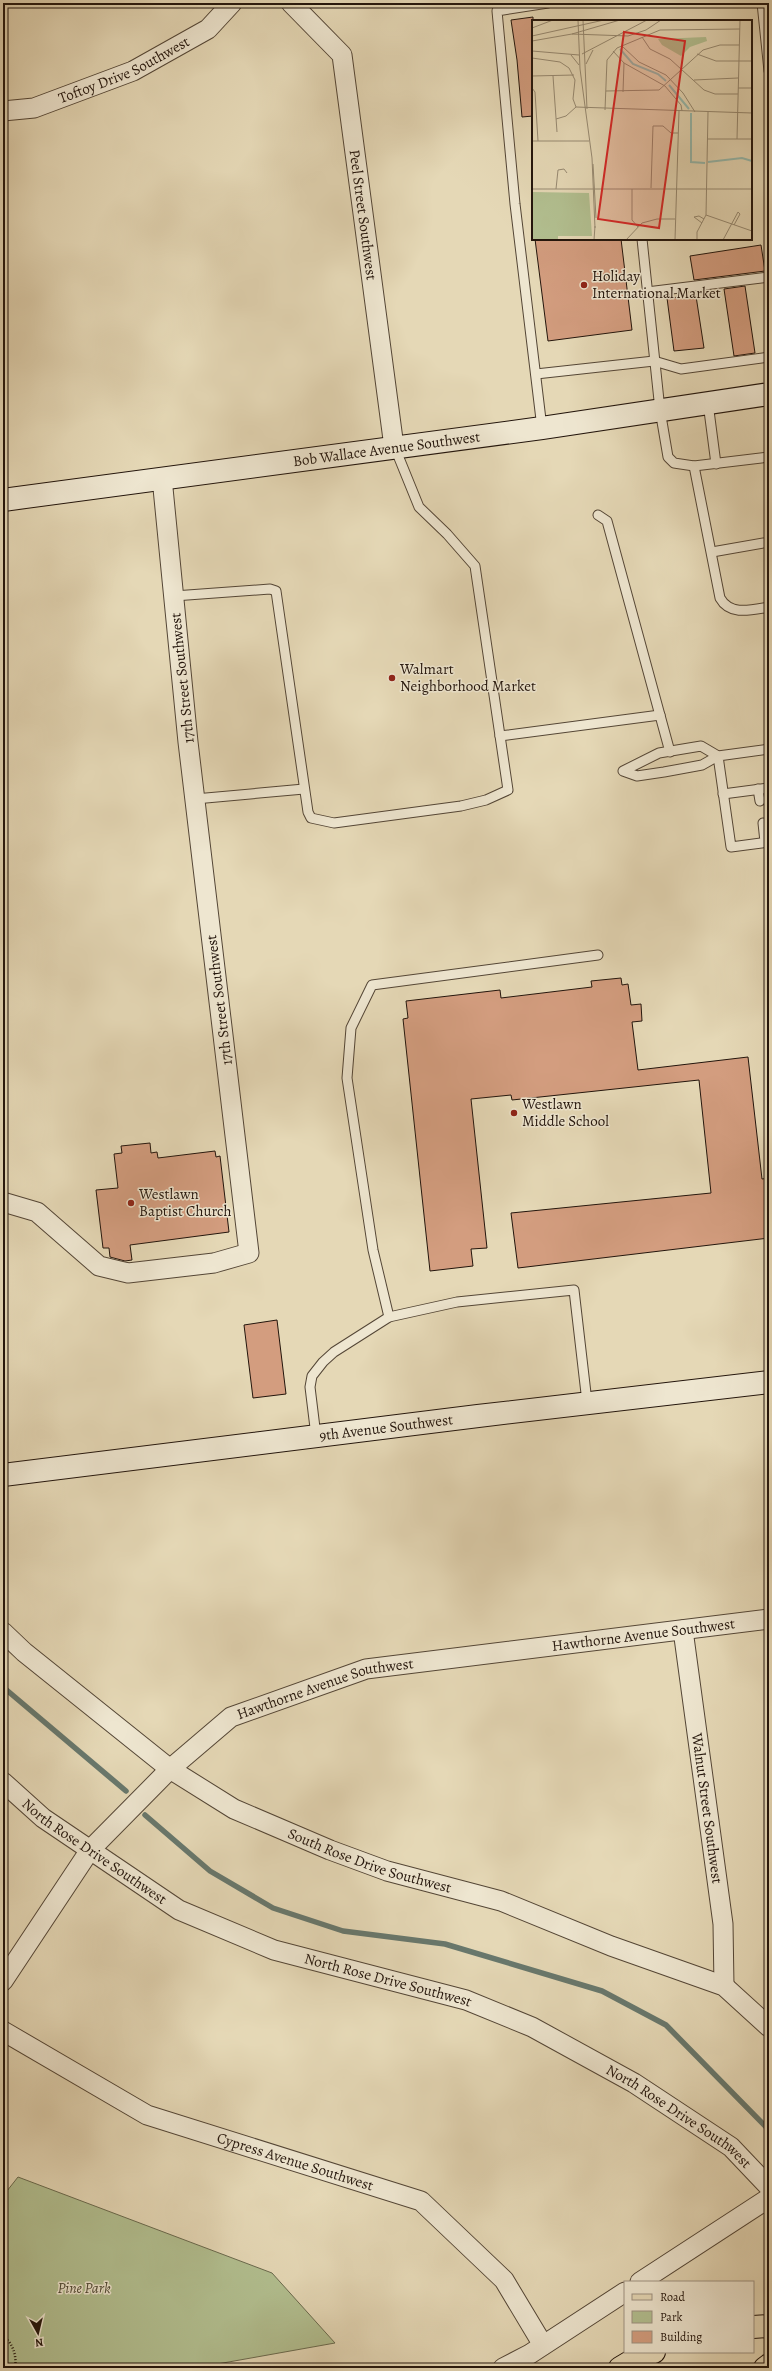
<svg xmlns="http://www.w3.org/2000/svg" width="772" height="2371" viewBox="0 0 772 2371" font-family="Alegreya,serif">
	<rect width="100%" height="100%" fill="#e5d8b6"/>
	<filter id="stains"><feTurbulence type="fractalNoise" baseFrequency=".005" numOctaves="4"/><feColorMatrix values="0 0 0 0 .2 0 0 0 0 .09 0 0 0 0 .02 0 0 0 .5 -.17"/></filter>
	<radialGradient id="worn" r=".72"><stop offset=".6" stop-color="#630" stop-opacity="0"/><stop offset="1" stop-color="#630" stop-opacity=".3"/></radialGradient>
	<polygon fill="#b2bf90" stroke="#6a6a4e" points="18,2177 272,2273 335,2343 195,2368 3,2368 3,2196"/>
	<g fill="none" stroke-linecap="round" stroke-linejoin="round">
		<g stroke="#68786d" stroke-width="5.5">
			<polyline points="3,1687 126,1791"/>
			<polyline points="145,1815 210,1871 273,1908 343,1931 445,1944 602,1991 666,2025 769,2130"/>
		</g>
	</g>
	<g fill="#d39d7f" stroke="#23150c">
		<polygon points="533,17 533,116 522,117 517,60 511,20"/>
		<polygon points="535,239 621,239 632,330 548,341"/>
		<polygon points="761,245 765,271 694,280 690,256"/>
		<polygon points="745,286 755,353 734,356 724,289"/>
		<polygon points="696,296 704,348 674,351 667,298"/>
		<polygon points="621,978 622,985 628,984 631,1005 641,1004 642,1021 632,1022 638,1070 748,1057 762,1179 769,1178 769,1238 518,1268 511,1213 711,1193 699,1080 512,1100 511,1095 471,1099 487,1248 471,1249 473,1266 430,1271 403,1019 408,1018 406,1001 500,990 501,998 592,987 591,981"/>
		<polygon points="150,1143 151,1153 157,1152 158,1158 215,1151 216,1157 220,1156 229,1232 130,1245 132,1260 125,1261 110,1257 109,1248 103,1248 96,1190 118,1188 114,1154 122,1153 121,1146"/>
		<polygon points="277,1320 286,1394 253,1398 244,1325"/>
	</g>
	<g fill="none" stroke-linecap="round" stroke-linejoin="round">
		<defs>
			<g id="lane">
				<polyline points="762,3 769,71"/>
				<polyline points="642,239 660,410 668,457 674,463 694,466 769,457"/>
				<polyline points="647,292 769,277"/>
				<polyline points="536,374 654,361 681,369 769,357"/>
				<polyline points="708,403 716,464"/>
				<polyline points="542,428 515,204 497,11 548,3"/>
				<path d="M694,466l26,132c10,18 31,12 49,9"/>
				<polyline points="598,515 607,521 670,752"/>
				<polyline points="712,552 769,542"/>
				<polyline points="174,596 270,589 276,591 308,812 311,818 334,823 461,806 486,800 508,790 475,566 447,534 419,507 395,448"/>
				<polyline points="500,736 660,715"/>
				<polyline points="769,749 718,756 702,765 664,772 637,776 623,771 659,753 701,746 718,756 731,847 769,842"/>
				<polyline points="758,789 760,801"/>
				<polyline points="723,794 769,788"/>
				<polyline points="195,799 304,789"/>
				<polyline points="763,823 765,842"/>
				<polyline points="389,1317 373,1250 347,1078 351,1028 372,985 598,955"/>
				<polyline points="316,1436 310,1387 312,1376 323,1362 334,1352 389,1317 457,1302 574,1290 587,1402"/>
			</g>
			<g id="street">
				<path id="s1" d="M291,3l51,52 52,392"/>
				<path id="s2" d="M3,111l31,-3 99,-37 75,-42 24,-26"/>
				<polyline points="3,1202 37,1212 99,1266 128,1273 214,1263 249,1253 188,742 162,478"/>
				<path id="s3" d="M683,1630l40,294 1,62"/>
				<path id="s4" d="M3,1632l21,20 146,117 64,40 96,41 57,21 114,30 110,45 113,40 45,41"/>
				<path id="s5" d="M3,1782l40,36 136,92 95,40 192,50 66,27 102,56 97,64 38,40"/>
				<path id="s6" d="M3,1981l87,-131 80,-81 61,-52 135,-48 403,-50"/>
				<path id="s7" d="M3,2031l144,84 274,86 83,79 39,65"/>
				<polyline points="640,2282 769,2198"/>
				<polyline points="503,2368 530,2354 625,2292"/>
			</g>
			<g id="secondary">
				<path id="s8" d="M3,500l539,-72 227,-34"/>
				<path id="s9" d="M3,1475l475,-59 291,-34"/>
			</g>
			<polyline id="primary" points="765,2368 769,2365"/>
			<g id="highway">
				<polyline points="753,2327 769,2326"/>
				<polyline points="620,2368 635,2359 654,2352"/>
			</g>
		</defs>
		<use href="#lane" stroke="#544636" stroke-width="11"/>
		<use href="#street" stroke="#544636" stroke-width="21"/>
		<use href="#secondary" stroke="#23150c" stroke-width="24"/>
		<use href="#primary" stroke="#23150c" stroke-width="24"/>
		<use href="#highway" stroke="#23150c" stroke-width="24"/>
		<path stroke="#23150c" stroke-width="2.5" stroke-dasharray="1 2" stroke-linecap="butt" d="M3,2336c10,7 14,20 12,32"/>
		<use href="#lane" stroke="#eee6d0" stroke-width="9"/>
		<use href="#street" stroke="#eee6d0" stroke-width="19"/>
		<use href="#secondary" stroke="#eee6d0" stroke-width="22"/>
		<use href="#primary" stroke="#e5d8b6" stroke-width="22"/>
		<use href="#highway" stroke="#e5d8b6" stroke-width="22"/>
	</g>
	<g fill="#8f2418" stroke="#eee6d0" stroke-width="1.5">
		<circle cx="584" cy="285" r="4"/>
		<circle cx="392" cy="678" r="4"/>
		<circle cx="514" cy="1113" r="4"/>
		<circle cx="131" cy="1203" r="4"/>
	</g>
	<g text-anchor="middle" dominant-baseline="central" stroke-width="3" stroke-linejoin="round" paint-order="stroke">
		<g font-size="15" fill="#23150c" stroke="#eee6d0">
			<text stroke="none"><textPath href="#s2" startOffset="129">Toftoy Drive Southwest</textPath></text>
			<text stroke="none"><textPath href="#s1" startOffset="234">Peel Street Southwest</textPath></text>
			<text stroke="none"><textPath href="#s8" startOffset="387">Bob Wallace Avenue Southwest</textPath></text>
			<text transform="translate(182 678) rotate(-96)">17th Street Southwest</text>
			<text transform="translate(219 1000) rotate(-97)">17th Street Southwest</text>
			<text stroke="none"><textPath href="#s9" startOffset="386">9th Avenue Southwest</textPath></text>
			<text stroke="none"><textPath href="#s6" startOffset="774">Hawthorne Avenue Southwest</textPath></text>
			<text stroke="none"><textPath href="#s6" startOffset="450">Hawthorne Avenue Southwest</textPath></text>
			<text stroke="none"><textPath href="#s3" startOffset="180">Walnut Street Southwest</textPath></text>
			<text stroke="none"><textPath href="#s5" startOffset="115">North Rose Drive Southwest</textPath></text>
			<text stroke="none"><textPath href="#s4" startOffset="437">South Rose Drive Southwest</textPath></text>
			<text stroke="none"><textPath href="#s5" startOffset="439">North Rose Drive Southwest</textPath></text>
			<text stroke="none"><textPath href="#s5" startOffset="763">North Rose Drive Southwest</textPath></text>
			<text stroke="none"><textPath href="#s7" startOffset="322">Cypress Avenue Southwest</textPath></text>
		</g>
		<g font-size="15" fill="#23150c" stroke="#eee6d0" text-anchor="start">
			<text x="592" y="276">Holiday<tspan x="592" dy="17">International Market</tspan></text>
			<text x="400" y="669">Walmart<tspan x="400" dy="17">Neighborhood Market</tspan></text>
			<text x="522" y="1104">Westlawn<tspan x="522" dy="17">Middle School</tspan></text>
			<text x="139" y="1194">Westlawn<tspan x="139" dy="17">Baptist Church</tspan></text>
		</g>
		<g font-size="15" font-style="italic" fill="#4e4834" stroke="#eee6d0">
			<text x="84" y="2288">Pine Park</text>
		</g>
	</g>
	<g transform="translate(532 20)">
		<rect width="220" height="220" fill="#e5d8b6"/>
		<path d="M174,17l1,4 -17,6 -9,9 -19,-11 -4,-6zM0,172l57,1 3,43h-34v4h-26z" fill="#b2bf90"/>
		<path fill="none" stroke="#96baae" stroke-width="2" d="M88,29l13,15 25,10 8,7M137,65l20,24M159,93v49l14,1M176,142l34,-4 10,3"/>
		<path fill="none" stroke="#978a72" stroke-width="1" d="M46,0l2,49 12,89 3,70M51,0l4,89M0,8l21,-8M40,14l56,2 18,-6 15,-10M0,16l72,-16M110,17l8,12 20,10 34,31 11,4h23M0,21l40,-7 48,-14M90,26l17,16 27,13 17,18 12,19M0,31l47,4M81,31l11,12 41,23 16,19 1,6M50,34l65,-34M165,34l19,7h36M39,35l8,10M0,38l28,4 9,6 6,12 -2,19 3,8M54,44l7,-14M0,56l42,-1M21,56l4,56M162,60l44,-2M0,68l3,4 3,49M206,68h14M74,71l53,-1 44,-40 17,-5h19M91,72l1,-29M44,87l176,6M73,90l2,-50 10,-12 43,-18 80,-1M24,99l10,-3 10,-9M175,119h45M205,119l3,-119M0,121h57M61,144l3,54M119,168l2,-62h10l8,7h7M0,169h220M24,169l2,-19 6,-1 3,4M100,169v31l6,7M174,195l46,16M170,203l-8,-6 5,-1 5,3M62,220l1,-14M94,220l16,-17 15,-4h18M143,220l4,-129M165,220v-8l9,-17 2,-103M191,220l15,-28 2,2 -6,11"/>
		<path fill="#d62828" fill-opacity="0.15" stroke="#d62828" stroke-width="2" d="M92,12l61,9 -26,187 -61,-9z"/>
		<rect width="220" height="220" fill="none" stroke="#23150c" stroke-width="2"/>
	</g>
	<rect width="772" height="2371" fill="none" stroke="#e5d8b6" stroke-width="16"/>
	<rect x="4" y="4" width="764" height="2363" fill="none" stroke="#23150c" stroke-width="2"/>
	<rect x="8" y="8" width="756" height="2355" fill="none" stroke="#23150c"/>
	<rect x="624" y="2281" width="130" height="72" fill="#eee6d0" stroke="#9d9282"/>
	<rect x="632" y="2294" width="20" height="6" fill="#e5d8b6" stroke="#9d9282"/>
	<text x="660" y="2301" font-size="12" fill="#23150c">Road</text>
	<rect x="632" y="2311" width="20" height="12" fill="#b2bf90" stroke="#9d9282"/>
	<text x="660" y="2321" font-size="12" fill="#23150c">Park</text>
	<rect x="632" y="2331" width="20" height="12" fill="#d39d7f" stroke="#9d9282"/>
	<text x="660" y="2341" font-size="12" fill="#23150c">Building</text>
	<g transform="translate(38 2333) rotate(172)" stroke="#eee6d0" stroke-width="3" paint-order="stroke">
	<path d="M0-3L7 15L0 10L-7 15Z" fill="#23150c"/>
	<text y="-6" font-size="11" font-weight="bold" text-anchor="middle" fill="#23150c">N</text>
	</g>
	<rect width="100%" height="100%" filter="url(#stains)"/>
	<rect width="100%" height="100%" fill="url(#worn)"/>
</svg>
